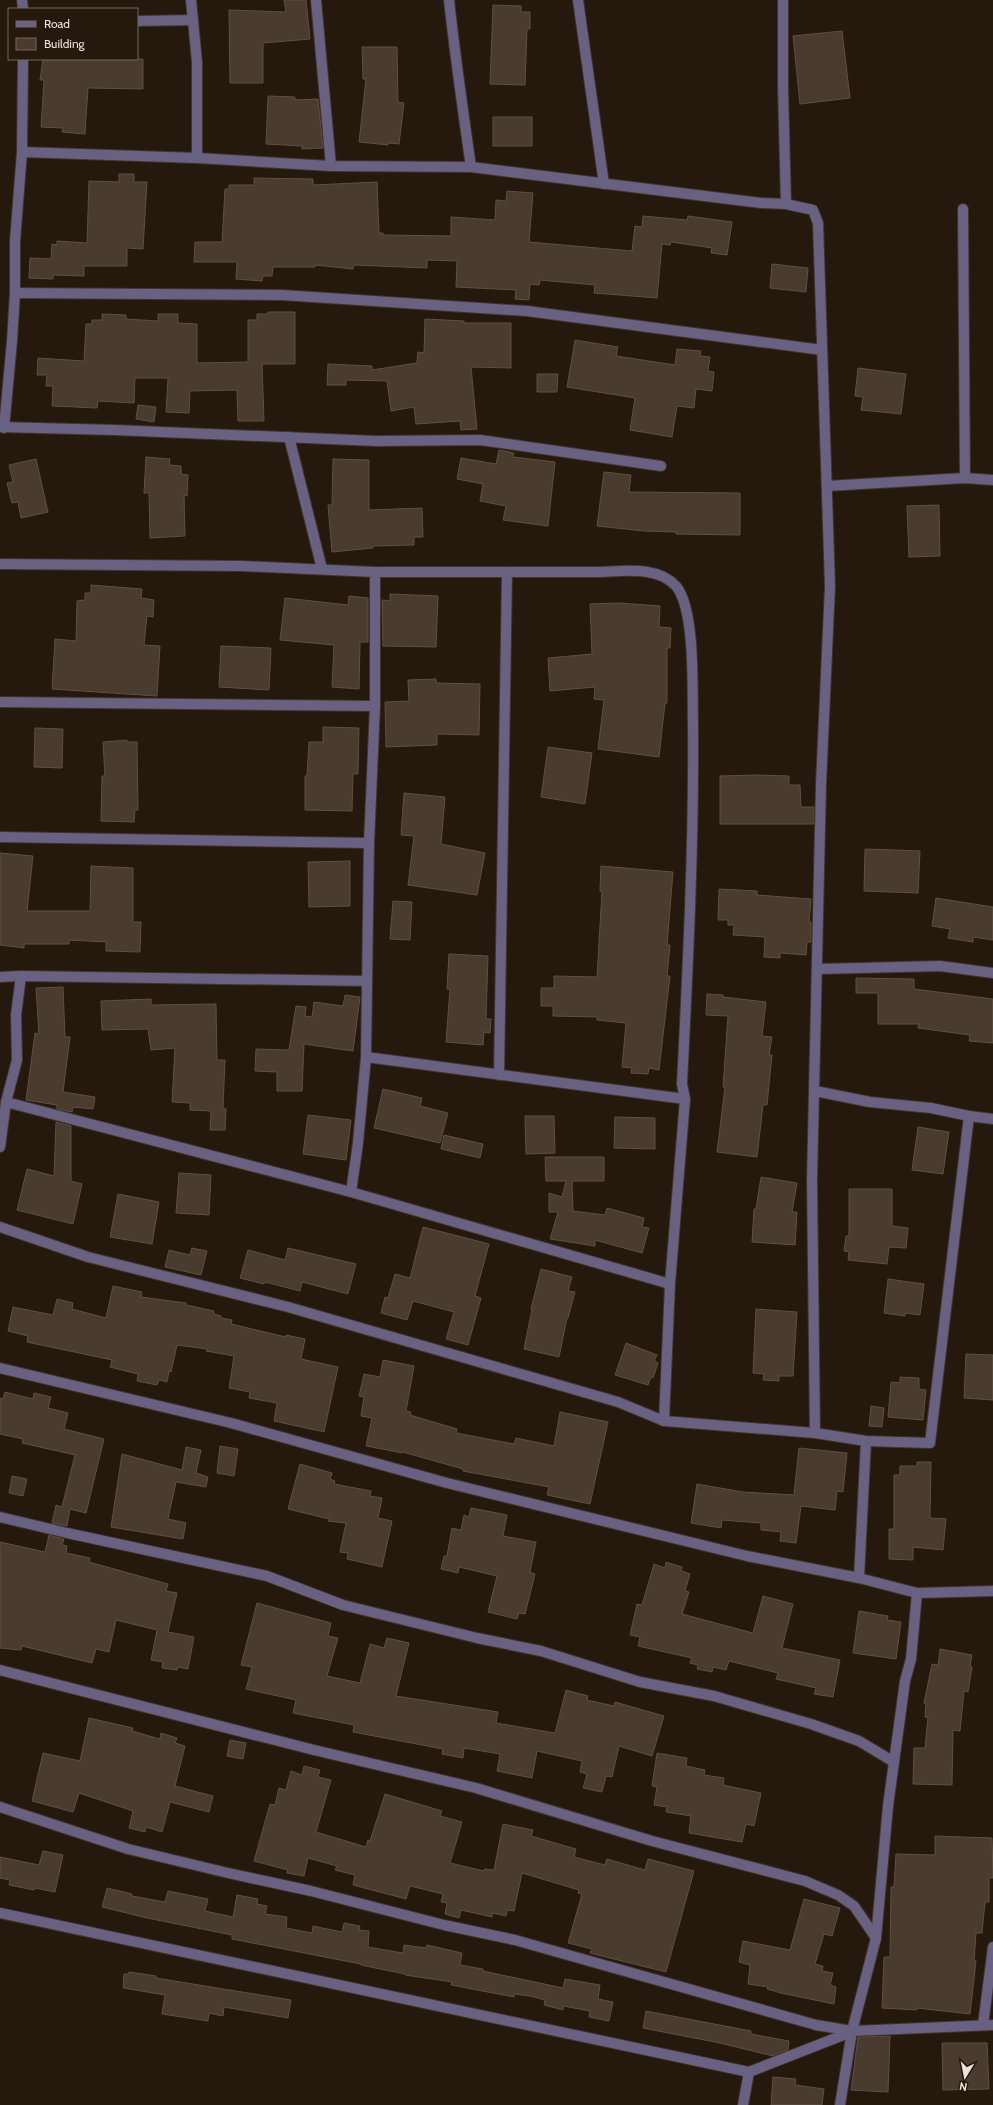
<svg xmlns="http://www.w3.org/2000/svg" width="993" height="2105" viewBox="0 0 993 2105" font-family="Cabin,sans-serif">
	<rect width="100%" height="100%" fill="#25180d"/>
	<g fill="#4a3b2f" stroke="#604f43">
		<polygon points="284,0 306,0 310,39 263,43 263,83 230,83 229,10 286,12"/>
		<polygon points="493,5 521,6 521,12 530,12 530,29 527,29 525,85 490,84"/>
		<polygon points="842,31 850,98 800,104 793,36"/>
		<polygon points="362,47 397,47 398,102 404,103 399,144 388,143 388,145 359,142 366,79 363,79"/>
		<polygon points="43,59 143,59 143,89 88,88 85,134 62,132 63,128 41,127 44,80 40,80"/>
		<polygon points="268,96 295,97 295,100 318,99 323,148 302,149 302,146 266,144"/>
		<rect x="493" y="117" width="39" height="29"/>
		<polygon points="119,174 134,174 134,182 147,182 143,249 127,248 127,266 84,266 84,276 53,275 53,279 29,278 30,258 51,259 52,244 57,245 57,241 87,243 89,181 119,182"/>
		<polygon points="254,178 313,179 313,185 377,182 379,233 383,233 383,235 451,236 451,217 495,220 496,200 506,201 507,191 533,193 529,242 632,251 635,226 642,227 643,216 687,220 688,216 732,222 727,255 711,253 712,248 671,242 670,245 662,244 657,298 594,293 595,285 540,280 539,285 530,284 529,300 515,299 516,290 456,287 457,261 427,260 427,268 354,265 353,269 315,265 315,267 273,267 272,276 263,276 262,281 236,279 237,262 194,262 195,242 222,242 225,189 229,189 229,185 254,185"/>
		<polygon points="772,264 808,268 806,292 770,288"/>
		<polygon points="268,312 295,312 295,364 262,364 264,421 238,421 237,390 190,391 189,413 166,412 168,378 135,378 134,403 98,401 97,408 52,406 53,386 46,386 47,375 37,375 38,358 84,361 86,324 92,324 92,320 102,320 102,314 126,315 126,319 158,321 158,314 178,314 178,323 197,324 197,363 248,362 248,320 257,320 257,314 268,314"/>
		<polygon points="425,319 464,321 464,323 511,323 511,368 471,367 477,429 461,430 460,421 416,424 414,407 391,411 387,381 346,380 346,385 327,385 328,364 372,366 372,370 417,363 418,352 424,353"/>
		<polygon points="575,340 618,347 616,356 675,365 677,349 701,351 700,356 710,357 708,371 714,372 712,391 696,389 694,408 677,406 672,437 630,430 635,398 567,387"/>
		<polygon points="858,368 906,374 901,414 861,410 863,397 855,396"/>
		<polygon points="537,374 558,374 557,392 537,392"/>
		<polygon points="138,405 156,407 154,422 136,419"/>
		<polygon points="499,450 514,453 513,457 555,462 548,526 503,520 506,506 480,501 483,484 457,479 461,458 496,464"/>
		<polygon points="146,457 170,459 169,465 181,466 181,474 188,475 187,496 184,495 185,536 150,538 149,493 144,493"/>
		<polygon points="36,459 48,512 21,518 18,502 12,503 7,483 13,482 9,465"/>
		<polygon points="333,459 369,460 369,510 422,508 423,537 414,537 414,545 373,546 373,548 332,552 328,505 332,505"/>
		<polygon points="604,472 631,475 629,492 740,493 740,535 676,534 676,532 644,531 597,526"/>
		<polygon points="939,505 940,556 909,557 907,506"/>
		<polygon points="91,585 142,589 141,598 154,600 153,617 147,616 144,645 160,646 157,696 52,689 55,639 76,641 77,601 85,600 85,593 91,593"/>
		<polygon points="390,594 438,596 436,647 383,646 382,600 390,601"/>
		<polygon points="349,596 368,598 368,642 360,642 359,689 332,687 334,645 280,640 285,598 348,605"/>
		<polygon points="619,603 660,606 659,627 671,628 670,648 667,648 667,703 665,703 659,757 598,749 604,700 594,699 595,687 550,691 548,658 592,654 590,604"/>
		<polygon points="221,646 271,648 269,690 219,687"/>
		<polygon points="436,679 436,683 480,684 479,735 437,734 437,745 386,747 385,702 409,701 408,680"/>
		<polygon points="323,727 359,728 358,774 353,774 352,811 305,810 305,776 307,776 309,742 323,742"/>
		<polygon points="35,728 63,729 62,768 34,767"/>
		<polygon points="127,740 127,742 137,742 138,810 135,810 134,822 101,821 102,776 105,776 103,742"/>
		<polygon points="548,747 592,753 585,804 541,797"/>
		<polygon points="757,775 789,776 789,785 800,785 801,807 814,807 814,824 720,824 720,776"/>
		<polygon points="404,793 445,797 441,844 485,853 477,895 408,885 414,836 401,835"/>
		<polygon points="865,849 920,851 918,893 864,891"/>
		<polygon points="0,853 33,856 27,911 90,911 91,866 133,868 133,922 141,922 140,952 106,951 106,942 69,940 69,944 24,944 24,948 0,945"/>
		<polygon points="350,861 350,906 309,907 308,862"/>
		<polygon points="601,866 673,872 667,945 670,945 667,976 670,976 659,1070 649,1068 648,1074 631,1073 632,1068 622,1067 626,1023 597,1020 597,1017 553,1016 553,1006 541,1006 541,988 554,988 554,976 597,977 602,891 600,891"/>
		<polygon points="719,889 757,891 757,895 811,899 809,922 811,922 811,942 807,942 806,955 780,953 780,958 764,957 765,937 733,935 734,925 728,925 728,920 718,920"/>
		<polygon points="936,898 993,907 993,940 973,937 973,942 948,938 950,929 932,926"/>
		<polygon points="393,901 412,902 410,940 390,939"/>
		<polygon points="449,954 488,956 486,1019 491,1019 490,1033 484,1032 483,1045 446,1042 450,989 447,989"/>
		<polygon points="856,978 914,979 914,989 993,999 993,1043 969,1041 970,1035 918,1028 919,1024 878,1024 878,993 856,993"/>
		<polygon points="63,987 65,1037 70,1037 63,1092 95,1097 93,1109 73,1107 72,1112 57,1109 57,1105 26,1100 35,1033 39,1034 36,988"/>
		<polygon points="707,994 723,995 723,997 766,1002 762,1036 772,1037 769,1055 772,1055 767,1105 763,1105 757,1157 717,1152 725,1087 723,1087 728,1016 706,1015"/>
		<polygon points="345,995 360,997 353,1051 304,1044 302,1091 277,1091 277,1072 255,1071 256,1049 289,1050 296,1006 306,1007 305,1016 312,1017 314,1002 343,1006"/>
		<polygon points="151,999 151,1005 216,1004 217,1060 225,1060 223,1108 226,1109 225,1130 210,1130 211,1111 190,1110 190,1103 172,1102 175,1048 151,1050 148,1029 102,1030 101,1001"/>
		<polygon points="383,1089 422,1098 420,1106 448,1113 440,1143 374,1128"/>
		<polygon points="308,1115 351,1120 346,1160 303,1154"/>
		<polygon points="525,1116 554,1116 555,1153 526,1154"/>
		<polygon points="615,1117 655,1118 655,1149 614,1148"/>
		<polygon points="56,1122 71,1126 71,1181 82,1184 73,1224 17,1210 27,1169 54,1176"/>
		<polygon points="918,1127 949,1132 943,1174 912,1170"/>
		<polygon points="444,1135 483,1144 480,1158 441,1149"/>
		<polygon points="545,1157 604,1157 604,1181 572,1181 573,1211 605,1215 607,1208 644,1218 642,1227 649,1228 642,1253 595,1240 595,1246 550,1239 558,1212 549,1212 549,1193 562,1197 566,1181 546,1181"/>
		<polygon points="179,1173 211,1175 209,1215 176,1213"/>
		<polygon points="761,1177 797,1183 792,1212 797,1212 795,1245 752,1242 754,1209 756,1209"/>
		<polygon points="849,1189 892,1189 892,1226 908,1228 906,1248 889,1247 887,1264 848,1260 849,1252 844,1251 846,1236 849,1236"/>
		<polygon points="118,1194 159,1202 152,1244 110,1237"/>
		<polygon points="423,1227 489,1244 475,1296 481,1298 468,1345 446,1339 454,1312 413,1301 407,1320 381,1313 385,1297 388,1298 395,1274 410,1278"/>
		<polygon points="192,1248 207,1251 201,1275 165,1267 169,1250 190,1255"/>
		<polygon points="288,1248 356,1264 348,1294 302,1282 300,1291 265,1282 264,1284 240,1278 248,1250 285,1260"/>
		<polygon points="541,1269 572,1277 568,1291 575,1292 568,1318 567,1318 559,1357 524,1349 532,1309 531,1309"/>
		<polygon points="888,1279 924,1284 920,1315 905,1313 905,1316 884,1313"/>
		<polygon points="113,1286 142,1292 141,1297 186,1303 186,1305 214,1311 214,1314 221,1316 221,1318 232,1320 231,1324 286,1337 286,1335 305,1339 301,1359 338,1367 324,1432 274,1421 277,1403 249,1398 250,1392 229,1388 234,1356 206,1351 207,1349 177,1345 171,1372 169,1371 167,1382 159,1380 157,1385 137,1381 138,1374 110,1367 112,1360 27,1342 28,1336 8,1331 13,1307 53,1315 57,1299 73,1303 72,1309 106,1318"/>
		<polygon points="756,1309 797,1312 793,1376 779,1376 779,1381 763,1380 764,1374 753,1373"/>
		<polygon points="626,1343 657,1355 654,1361 658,1363 653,1378 651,1377 648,1385 615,1375"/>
		<polygon points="966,1354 993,1355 993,1400 964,1398"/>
		<polygon points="383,1360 414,1366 406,1411 411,1412 410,1415 457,1429 456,1433 514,1444 516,1438 554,1446 560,1412 608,1422 590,1504 547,1495 549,1487 463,1471 463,1469 403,1452 403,1453 366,1446 372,1418 361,1416 364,1397 359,1396 364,1374 380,1377"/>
		<polygon points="900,1377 919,1378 919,1389 926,1390 923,1420 888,1417 891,1382 900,1383"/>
		<polygon points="5,1392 33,1399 34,1393 51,1397 48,1408 68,1413 64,1429 104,1439 86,1513 70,1509 67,1526 52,1523 56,1505 62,1507 75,1455 22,1443 23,1439 0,1434 0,1398 3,1399"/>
		<polygon points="871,1406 884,1408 882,1427 869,1426"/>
		<polygon points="220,1446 238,1449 234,1476 217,1473"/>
		<polygon points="186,1447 201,1450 196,1473 208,1477 206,1487 176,1482 168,1519 186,1523 183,1539 111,1527 122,1454 182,1470"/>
		<polygon points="799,1448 847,1453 843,1492 837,1491 835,1510 801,1506 796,1543 780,1541 781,1532 761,1530 761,1523 722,1520 721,1528 691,1523 697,1484 743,1492 794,1495"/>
		<polygon points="917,1462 931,1462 930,1518 946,1519 943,1550 913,1547 913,1560 889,1559 889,1529 894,1529 894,1475 900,1475 900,1466 917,1466"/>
		<polygon points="300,1464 332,1473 330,1479 335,1481 334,1484 371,1491 370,1496 382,1498 378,1518 392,1521 382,1567 347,1559 348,1553 340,1552 346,1523 328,1521 329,1519 288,1509"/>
		<polygon points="12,1476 27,1479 23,1496 9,1493"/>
		<polygon points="471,1508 507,1515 503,1536 536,1542 530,1572 535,1574 525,1614 519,1613 517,1619 488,1612 497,1576 459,1567 458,1573 441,1569 444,1556 447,1556 452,1528 461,1530 464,1515 469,1517"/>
		<polygon points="49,1535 64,1539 62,1545 67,1546 66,1553 90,1558 89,1562 168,1584 166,1591 177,1593 168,1632 194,1637 188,1669 178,1667 177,1670 162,1668 163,1662 151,1660 157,1630 116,1620 109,1652 96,1649 92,1663 22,1646 21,1650 0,1648 0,1542 45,1552"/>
		<polygon points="666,1562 682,1567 681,1571 690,1574 685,1591 689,1592 682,1614 753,1633 763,1596 793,1604 782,1648 840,1660 833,1697 814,1694 816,1688 776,1679 778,1673 729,1661 726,1670 713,1667 712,1672 697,1669 698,1665 690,1663 692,1658 638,1646 640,1637 630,1635 637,1604 642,1605 654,1564 665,1568"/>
		<polygon points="257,1603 331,1623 328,1636 338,1638 327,1676 360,1683 370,1644 384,1648 387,1638 409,1643 396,1696 498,1712 496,1723 555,1733 566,1690 588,1696 587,1700 614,1706 615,1702 664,1716 652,1756 619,1746 612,1777 606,1776 602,1792 583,1788 587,1774 580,1772 582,1761 537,1751 532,1778 497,1771 500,1754 464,1748 463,1758 442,1754 443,1749 353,1732 354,1725 293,1713 296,1700 246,1689 252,1667 241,1665"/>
		<polygon points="859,1611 888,1616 887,1620 901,1622 896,1659 853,1653"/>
		<polygon points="940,1649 972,1655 970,1666 972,1667 968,1692 964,1691 960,1731 953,1730 952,1785 913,1784 914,1748 925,1748 928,1717 925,1717 926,1704 924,1703 932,1664 938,1665"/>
		<polygon points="89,1718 133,1728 132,1731 160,1739 161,1733 177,1738 175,1743 185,1746 175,1786 213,1796 209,1812 170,1802 162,1832 146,1827 145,1832 129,1828 133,1811 79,1793 73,1812 32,1801 43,1753 80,1761"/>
		<polygon points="230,1740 246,1743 243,1759 227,1756"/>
		<polygon points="657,1753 687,1758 686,1766 705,1770 704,1775 724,1778 723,1785 761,1793 754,1826 746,1824 742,1842 689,1833 691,1816 666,1812 667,1807 654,1805 657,1787 652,1786"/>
		<polygon points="304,1766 320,1770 318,1777 331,1780 316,1832 366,1847 368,1840 370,1841 385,1794 442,1811 440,1816 462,1822 450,1863 484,1871 485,1869 494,1870 503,1824 533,1830 531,1836 576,1849 574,1857 605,1865 607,1859 645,1870 648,1859 694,1871 666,1972 590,1953 592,1949 568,1943 582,1894 578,1893 579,1890 522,1873 514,1911 507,1910 506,1916 492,1913 492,1917 461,1910 459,1918 445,1914 447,1903 441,1902 443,1894 410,1886 406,1899 353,1885 355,1875 335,1870 337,1866 308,1858 304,1876 287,1873 288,1870 254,1861 270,1804 275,1805 279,1788 286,1790 291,1771 302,1775"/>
		<polygon points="935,1836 992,1838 993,1878 989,1878 989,1902 985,1902 982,1933 976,1933 974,1961 976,1961 970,2014 917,2008 917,2010 882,2008 884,1957 890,1957 891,1887 894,1887 896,1854 935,1855"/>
		<polygon points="43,1851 63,1855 55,1892 35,1888 34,1890 9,1885 10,1880 0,1878 0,1857 39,1865"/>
		<polygon points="107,1888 132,1894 132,1896 165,1902 168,1891 208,1899 205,1911 233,1917 237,1895 258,1899 257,1904 267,1906 265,1914 287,1917 286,1928 312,1933 313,1926 342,1932 344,1923 360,1926 359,1930 369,1931 368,1947 403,1953 404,1945 426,1948 427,1945 462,1953 460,1965 483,1969 483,1971 563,1988 565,1979 600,1985 598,1999 613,2002 609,2021 589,2017 590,2011 563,2006 563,2010 544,2005 545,2000 530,1996 514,1994 514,1997 451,1985 452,1982 405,1975 405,1974 361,1965 361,1964 232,1939 232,1935 147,1918 102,1907"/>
		<polygon points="804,1899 840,1908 832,1936 824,1934 815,1964 823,1966 822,1971 833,1973 830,1985 836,1987 834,2004 781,1993 767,1989 768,1987 748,1984 750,1965 739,1962 743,1941 790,1950"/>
		<polygon points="129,1972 156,1976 156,1978 291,2000 288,2018 224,2007 223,2016 209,2013 208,2021 162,2014 165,1995 123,1988 124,1974 129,1974"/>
		<polygon points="646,2011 751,2031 751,2034 789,2041 788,2050 773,2056 720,2043 643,2028"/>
		<polygon points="890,2036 888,2092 851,2090 858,2037"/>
		<polygon points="942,2043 987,2043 989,2089 943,2090"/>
		<polygon points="773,2077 796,2079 795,2085 824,2089 822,2105 771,2105"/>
	</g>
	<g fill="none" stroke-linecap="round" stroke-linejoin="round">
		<defs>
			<g id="minor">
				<polyline points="22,0 23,9"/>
				<polyline points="191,0 197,62 197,158"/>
				<polyline points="316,0 331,166"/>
				<path d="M449,0c6,56 14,111 22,167"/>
				<polyline points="578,0 604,184"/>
				<polyline points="783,0 783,88 786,204"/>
				<polyline points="137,21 193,20"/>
				<polyline points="22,152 197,158 331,166 471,167 761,203 786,204 813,210 818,223 830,586 821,784 812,1180 815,1433"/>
				<polyline points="963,209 965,478"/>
				<polyline points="15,293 282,295 527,311 822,350"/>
				<polyline points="0,427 115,430 376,441 480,440 661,466"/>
				<polyline points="4,428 12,341 15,293 15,241 22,152 23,59"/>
				<polyline points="289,437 322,569"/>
				<polyline points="827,486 965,478 993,480"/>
				<path d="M0,564l242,2 133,6h226c24,-1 57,-6 75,14 20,24 16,107 17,139 1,120 -5,239 -11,359l3,15 -15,185 -6,137"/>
				<polyline points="0,702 375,706"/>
				<polyline points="0,837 369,843"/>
				<polyline points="818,969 940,966 993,973"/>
				<polyline points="0,977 21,976"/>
				<polyline points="366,1057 685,1099"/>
				<polyline points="499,1075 507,572"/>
				<polyline points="815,1091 870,1102 931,1108 969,1116 993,1119"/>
				<polyline points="6,1102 351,1192 670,1284"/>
				<polyline points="0,1147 6,1102 17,1060 16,1015 21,976 367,981"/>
				<polyline points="351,1192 358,1143 366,1057 369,843 375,706 375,572"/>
				<polyline points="0,1227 88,1257 288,1307 618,1402 664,1421 815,1433 866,1441 930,1443 969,1116"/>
				<polyline points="0,1368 231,1423 447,1483 747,1556 859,1578"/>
				<polyline points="0,1517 67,1533 267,1576 343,1605 477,1638 541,1651 640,1682 714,1696 811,1724 859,1741 894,1762"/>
				<polyline points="917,1593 993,1591"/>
				<polyline points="0,1670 314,1750 476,1788 652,1841 805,1881 838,1895 854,1906 876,1938"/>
				<polyline points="0,1807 128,1849 228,1873 311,1891 444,1925 515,1940 816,2025 852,2031 993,2025"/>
				<polyline points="0,1913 749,2072 743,2105"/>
				<polyline points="983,2025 993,1947"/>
				<polyline points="749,2072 851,2032"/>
				<polyline points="840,2105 852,2031 876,1938 888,1806 905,1681 911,1659 917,1593 859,1578 866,1441"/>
			</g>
		</defs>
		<use href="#minor" stroke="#41342a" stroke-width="12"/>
		<use href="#minor" stroke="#686182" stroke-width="10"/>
	</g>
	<rect x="8" y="8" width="130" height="52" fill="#25180d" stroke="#756960"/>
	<rect x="16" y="21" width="20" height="6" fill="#686182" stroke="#756960"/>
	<text x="44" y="28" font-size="12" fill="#ede3dc">Road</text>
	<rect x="16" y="38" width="20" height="12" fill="#4a3b2f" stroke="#756960"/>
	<text x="44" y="48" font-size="12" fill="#ede3dc">Building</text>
	<g transform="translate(965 2077) rotate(190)" stroke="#25180d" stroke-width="3" paint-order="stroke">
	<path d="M0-3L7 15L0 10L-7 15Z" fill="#ede3dc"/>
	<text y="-6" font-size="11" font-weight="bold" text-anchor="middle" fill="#ede3dc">N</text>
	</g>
</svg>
